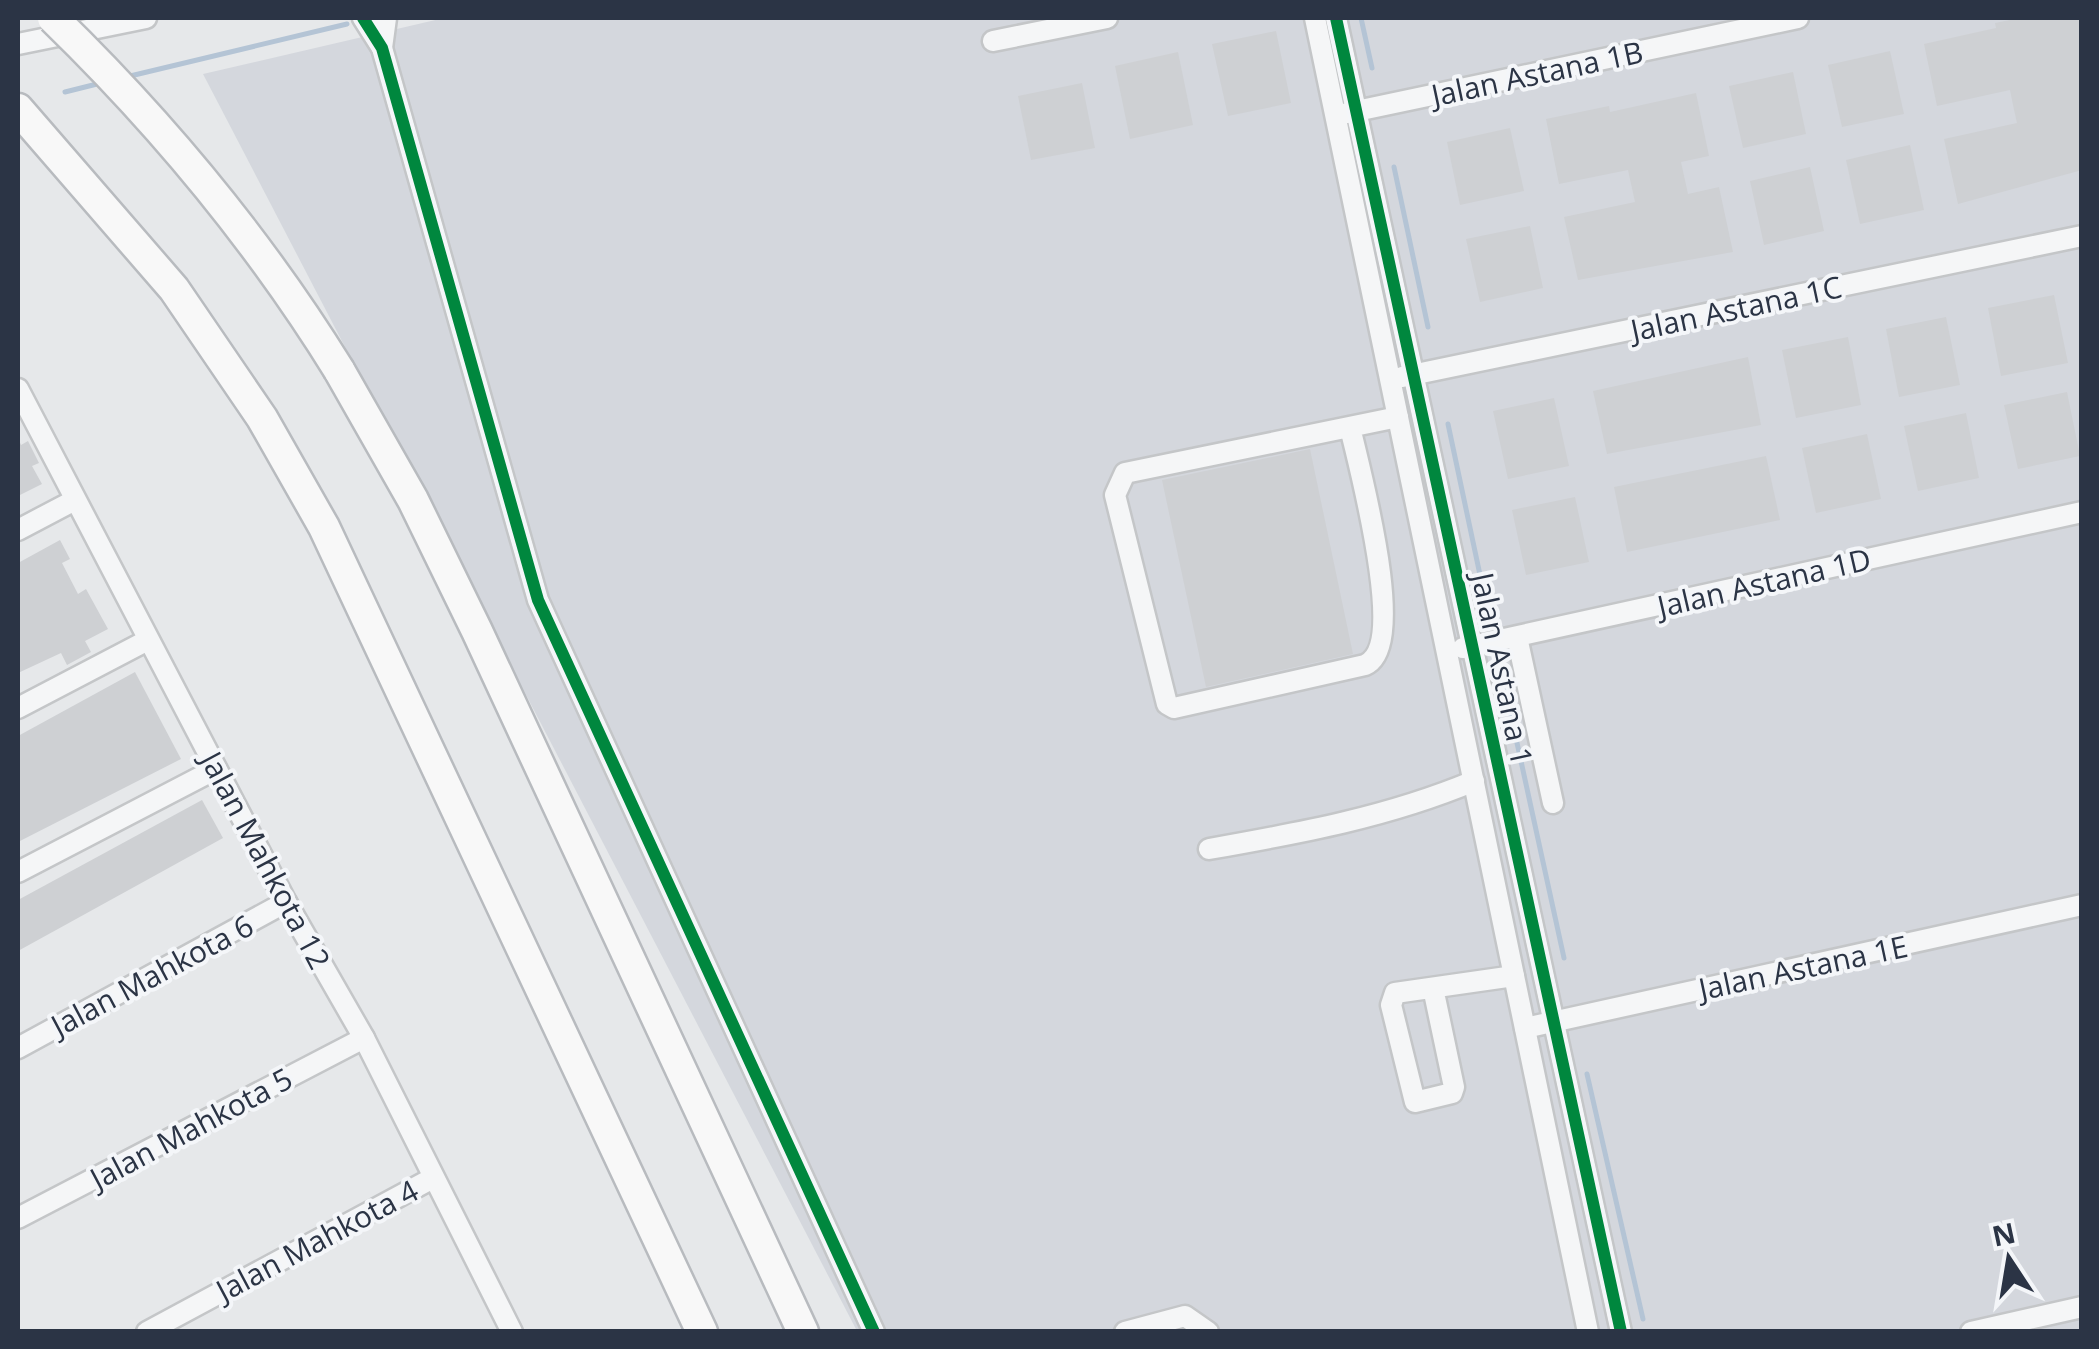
<svg xmlns="http://www.w3.org/2000/svg" width="2099" height="1349" viewBox="0 0 2099 1349" font-family="'Open Sans',sans-serif">
	<rect width="100%" height="100%" fill="#e6e8ea"/>
	<polygon fill="#d4d7dd" points="444,18 2081,18 2081,1331 857,1331 203,74"/>
	<g fill="none" stroke-linecap="round" stroke-linejoin="round">
		<g stroke="#b4c4d5" stroke-width="5">
			<polyline points="1361,18 1372,68"/>
			<polyline points="126,77 347,24"/>
			<polyline points="65,92 101,83"/>
			<polyline points="1394,167 1428,327"/>
			<polyline points="1448,424 1483,589"/>
			<polyline points="1505,688 1564,958"/>
			<polyline points="1587,1074 1643,1319"/>
		</g>
	</g>
	<g fill="#ced0d3">
		<polygon points="2020,18 2082,18 2082,170 1958,204 1944,139 2017,123 2013,105 2010,90 1937,106 1924,44 1996,28 1995,23"/>
		<polygon points="1276,31 1291,103 1228,116 1212,44"/>
		<polygon points="1890,51 1904,114 1842,127 1828,65"/>
		<polygon points="1178,52 1193,125 1130,139 1115,66"/>
		<polygon points="1793,72 1806,134 1743,148 1729,86"/>
		<polygon points="1082,83 1095,148 1031,160 1018,96"/>
		<polygon points="1696,93 1709,156 1681,162 1688,194 1719,187 1733,252 1578,280 1564,217 1635,202 1628,170 1559,184 1546,119 1609,106 1610,112"/>
		<polygon points="1510,128 1524,191 1460,205 1447,142"/>
		<polygon points="1910,145 1924,210 1860,224 1846,160"/>
		<polygon points="1810,167 1824,231 1764,245 1750,181"/>
		<polygon points="1530,226 1543,288 1480,302 1466,239"/>
		<polygon points="2054,295 2068,363 2001,376 1988,308"/>
		<polygon points="1946,317 1960,385 1899,397 1886,329"/>
		<polygon points="1848,337 1861,405 1796,418 1782,350"/>
		<polygon points="1748,357 1761,425 1607,454 1593,391"/>
		<polygon points="2067,392 2080,456 2018,469 2004,405"/>
		<polygon points="1554,398 1569,466 1508,479 1493,411"/>
		<polygon points="1966,413 1979,478 1918,491 1904,426"/>
		<polygon points="1867,434 1881,499 1816,513 1802,448"/>
		<polygon points="18,438 21,445 28,441 39,463 32,466 42,484 18,496"/>
		<polygon points="1310,449 1353,654 1206,687 1162,480"/>
		<polygon points="1766,456 1780,520 1627,552 1614,487"/>
		<polygon points="1575,497 1589,562 1526,575 1512,510"/>
		<polygon points="60,540 70,559 62,563 78,594 86,589 108,629 85,641 91,652 67,665 61,653 18,673 18,563"/>
		<polygon points="135,672 181,759 18,842 18,736"/>
		<polygon points="202,800 223,838 18,951 18,900"/>
	</g>
	<g fill="none" stroke-linecap="round" stroke-linejoin="round">
		<defs>
			<g id="minor">
				<polyline points="363,18 382,48 538,600 874,1332"/>
				<polyline points="1315,18 1588,1332"/>
				<polyline points="1336,18 1621,1332"/>
				<polyline points="993,41 1107,18"/>
				<polyline points="18,44 146,18"/>
				<polyline points="382,48 386,18"/>
				<polyline points="1347,113 1798,18"/>
				<polyline points="1402,377 2082,236"/>
				<polyline points="18,389 286,902 364,1038 512,1332"/>
				<path d="M1350,427c9,41 59,219 15,238l-191,43 -7,-4 -52,-209 10,-22 273,-56"/>
				<polyline points="18,530 75,500"/>
				<polyline points="1517,637 1553,803"/>
				<polyline points="1463,648 2082,512"/>
				<polyline points="18,708 148,640"/>
				<path d="M1209,849c91,-16 179,-32 265,-68"/>
				<polyline points="18,872 216,769"/>
				<polyline points="1433,988 1454,1087 1452,1093 1415,1102 1391,1005 1395,993 1514,976"/>
				<polyline points="1525,1028 2082,905"/>
				<polyline points="18,1048 286,902"/>
				<polyline points="18,1218 364,1038"/>
				<polyline points="147,1332 433,1178"/>
				<polyline points="1125,1332 1185,1316 1208,1332"/>
				<polyline points="1971,1332 2082,1307"/>
			</g>
			<g id="highway">
				<polyline points="18,109 174,289 262,418 324,527 702,1332"/>
				<polyline points="339,370 413,500 477,631 803,1332"/>
			</g>
		</defs>
		<use href="#minor" stroke="#c4c6c8" stroke-width="25"/>
		<use href="#highway" stroke="#b8bbbf" stroke-width="35"/>
		<use href="#minor" stroke="#f5f6f7" stroke-width="20"/>
		<use href="#highway" stroke="#f8f8f8" stroke-width="30"/>
		<defs>
			<path id="highway-bridge" d="M53,18c109,106 206,223 286,352"/>
		</defs>
		<use href="#highway-bridge" stroke="#b8bbbf" stroke-width="35" stroke-linecap="butt"/>
		<use href="#highway-bridge" stroke="#f8f8f8" stroke-width="30"/>
		<defs>
			<g id="cycleway">
				<polyline points="363,18 382,48 538,600 874,1332"/>
				<polyline points="1336,18 1621,1332"/>
			</g>
		</defs>
		<use href="#cycleway" stroke="#f4f6f9" stroke-width="19"/>
		<use href="#cycleway" stroke="#00873e" stroke-width="12"/>
	</g>
	<g text-anchor="middle" dominant-baseline="central" stroke-width="8" stroke-linejoin="round" paint-order="stroke">
		<g font-size="30" fill="#2b3445" stroke="#f4f6f9">
			<text transform="translate(1537 73) rotate(-12)">Jalan Astana 1B</text>
			<text transform="translate(1736 308) rotate(-12)">Jalan Astana 1C</text>
			<text transform="translate(1764 582) rotate(-13)">Jalan Astana 1D</text>
			<text transform="translate(1503 669) rotate(78)">Jalan Astana 1</text>
			<text transform="translate(266 860) rotate(62)">Jalan Mahkota 12</text>
			<text transform="translate(1803 967) rotate(-12)">Jalan Astana 1E</text>
			<text transform="translate(152 975) rotate(-28)">Jalan Mahkota 6</text>
			<text transform="translate(191 1128) rotate(-28)">Jalan Mahkota 5</text>
			<text transform="translate(317 1240) rotate(-28)">Jalan Mahkota 4</text>
		</g>
	</g>
	<rect width="2099" height="1349" fill="none" stroke="#2b3445" stroke-width="40"/>
	<g transform="translate(2009 1259) rotate(348)" stroke="#f4f6f9" stroke-width="8" paint-order="stroke">
	<path d="M0-8L18 38L0 25L-18 38Z" fill="#2b3445"/>
	<text y="-15" font-size="28" font-weight="bold" text-anchor="middle" fill="#2b3445">N</text>
	</g>
</svg>
